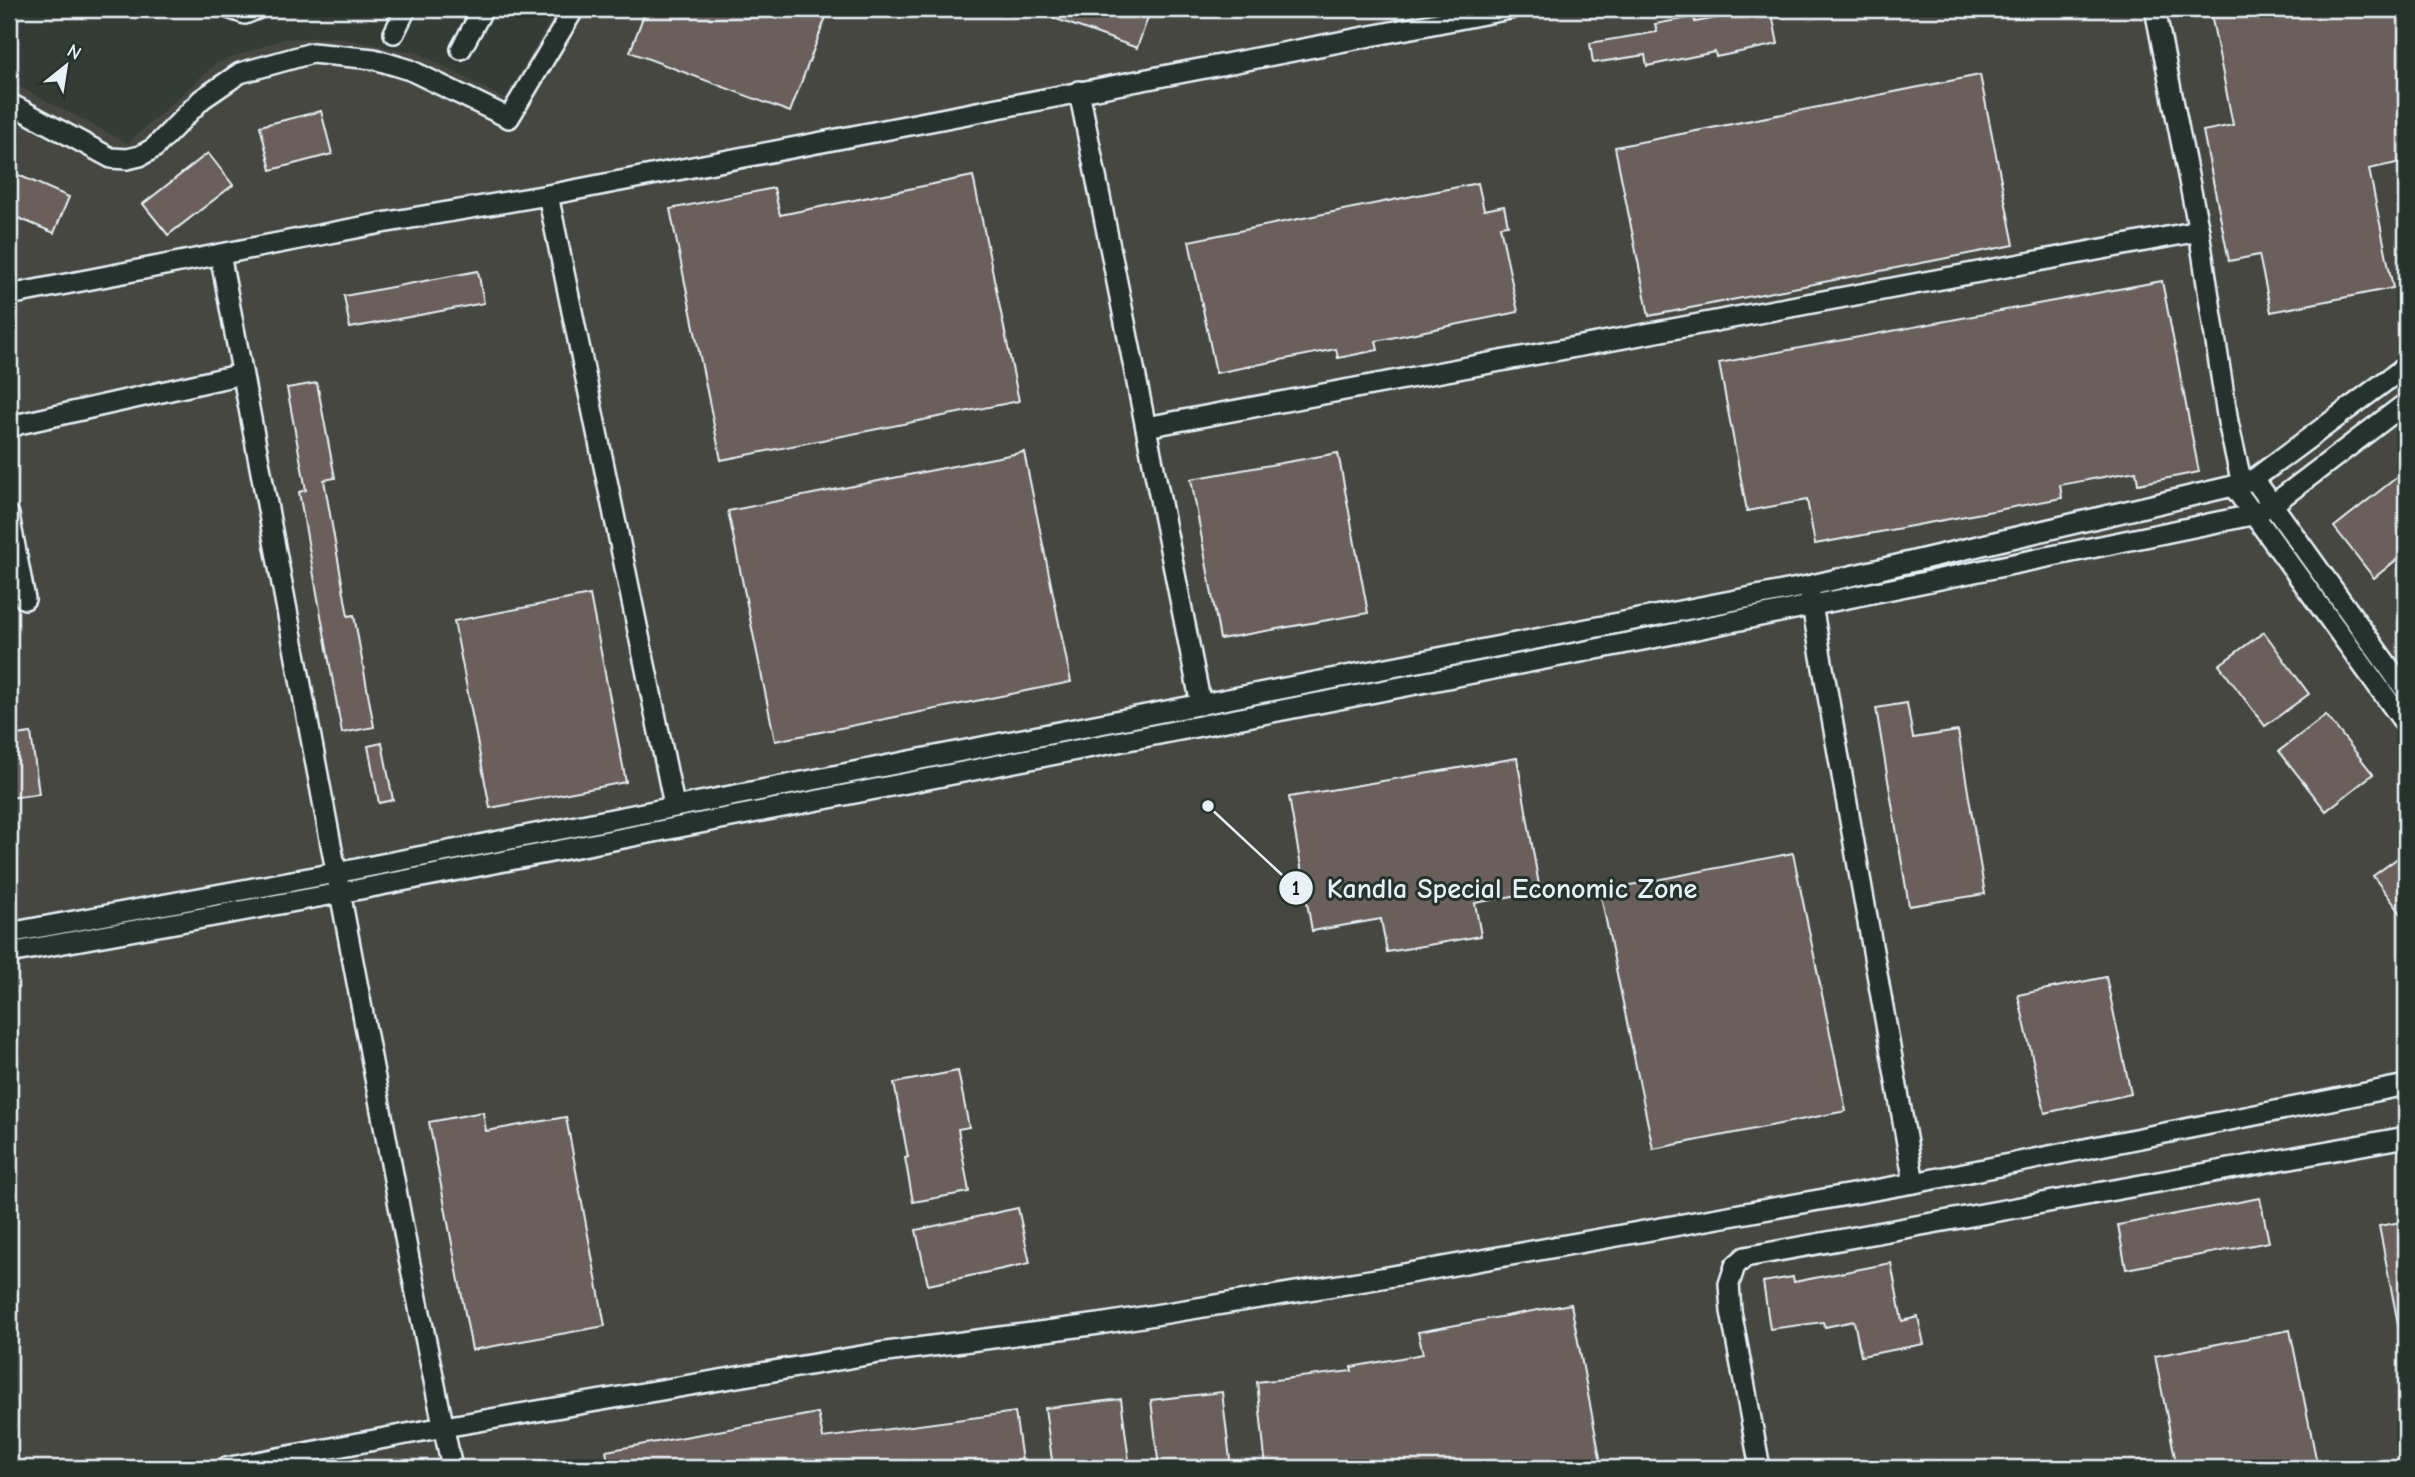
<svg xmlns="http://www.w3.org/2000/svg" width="2415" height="1477" viewBox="0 0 2415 1477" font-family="'Comic Neue',sans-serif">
	<rect width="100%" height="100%" fill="#343c36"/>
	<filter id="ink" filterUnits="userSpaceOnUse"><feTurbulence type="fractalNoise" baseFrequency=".0143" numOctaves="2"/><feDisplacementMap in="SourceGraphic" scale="14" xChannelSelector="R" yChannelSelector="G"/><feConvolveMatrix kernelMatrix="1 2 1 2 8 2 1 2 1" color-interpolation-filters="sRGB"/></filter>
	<g filter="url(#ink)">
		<polygon fill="#444641" points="557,9 2406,9 2406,1468 9,1468 9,81 128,143 216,63 283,39 334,37 419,53 505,99"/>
		<g fill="#6b5f5a" stroke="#e8f1f8" stroke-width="2">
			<polygon points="646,9 829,9 790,112 630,52"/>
			<polygon points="1034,9 1151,9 1137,48 1034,11"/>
			<polygon points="1764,9 1771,9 1778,44 1716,57 1715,52 1647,66 1645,55 1593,63 1590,43 1657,32 1655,24 1694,17 1695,22"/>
			<polygon points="2210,9 2406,9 2406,161 2369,169 2393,288 2271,312 2259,255 2229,261 2203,131 2233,125"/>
			<polygon points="1980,75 2014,245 1649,316 1615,147"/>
			<polygon points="321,111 332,154 271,170 260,126"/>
			<polygon points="208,153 233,185 168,235 143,204"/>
			<polygon points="9,171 69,197 54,233 9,214"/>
			<polygon points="973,176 1019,401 721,460 670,209 774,188 780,215"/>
			<polygon points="1478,183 1484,210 1504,206 1508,225 1500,226 1518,312 1376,341 1378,350 1338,358 1336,349 1216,373 1189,241"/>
			<polygon points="478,271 484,303 350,328 344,296"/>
			<polygon points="2162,281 2199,472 2138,484 2136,471 2060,485 2062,498 1815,544 1807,500 1747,511 1719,363"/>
			<polygon points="317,383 335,478 324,480 348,616 354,615 374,727 342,733 299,492 306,490 287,388"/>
			<polygon points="1024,452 1071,682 775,741 728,511"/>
			<polygon points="1338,453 1368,613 1220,639 1191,479"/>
			<polygon points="2406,470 2406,552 2374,578 2334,527"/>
			<polygon points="590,595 626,782 490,808 454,621"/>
			<polygon points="2264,632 2309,694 2265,726 2219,665"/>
			<polygon points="1907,703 1913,738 1958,731 1985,894 1909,906 1876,708"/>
			<polygon points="2326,715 2373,774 2326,811 2279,751"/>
			<polygon points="31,733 39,794 9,798 9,736"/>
			<polygon points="382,743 393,800 379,803 368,746"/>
			<polygon points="1517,758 1540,891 1475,903 1481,936 1387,952 1381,919 1312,931 1289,797"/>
			<polygon points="2406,852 2406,920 2373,876"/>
			<polygon points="1793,853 1846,1111 1653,1149 1600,891"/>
			<polygon points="2106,977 2131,1094 2045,1113 2018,995"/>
			<polygon points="958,1071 969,1127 958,1129 969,1192 913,1202 905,1158 908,1157 894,1083"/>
			<polygon points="483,1112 486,1131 566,1117 605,1326 472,1350 429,1122"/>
			<polygon points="2260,1198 2269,1242 2126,1269 2118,1225"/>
			<polygon points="1018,1208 1030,1263 928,1285 916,1230"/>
			<polygon points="2406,1221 2406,1328 2399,1329 2379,1226"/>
			<polygon points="1891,1263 1902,1321 1918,1317 1924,1344 1861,1356 1854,1321 1825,1327 1823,1322 1770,1329 1763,1282 1793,1277 1794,1282"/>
			<polygon points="1571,1304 1602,1468 1266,1468 1257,1382 1352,1371 1351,1367 1423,1354 1418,1332"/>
			<polygon points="2290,1330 2318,1468 2177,1468 2155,1356"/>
			<polygon points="1222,1392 1231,1468 1159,1468 1151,1400"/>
			<polygon points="1121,1399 1130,1468 1053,1468 1045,1408"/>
			<polygon points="1015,1412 1023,1468 609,1468 606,1451 818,1413 823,1438"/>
		</g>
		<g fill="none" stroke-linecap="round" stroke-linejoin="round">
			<defs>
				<g id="minor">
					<polyline points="231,9 245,14 257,9"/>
					<polyline points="2155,9 2199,231 2228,422 2242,484"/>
					<polyline points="394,33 406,9"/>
					<polyline points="461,49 483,9"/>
					<polyline points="1079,91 1201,705"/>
					<polyline points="9,103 111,158 127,159 140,156 154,148 202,99 240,73 312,53 374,59 410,70 509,118 574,9"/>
					<polyline points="548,195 674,805"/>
					<polyline points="220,254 409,1259 452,1468"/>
					<polyline points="9,295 382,223 548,195 1510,9"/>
					<polyline points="1146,427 2199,231"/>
					<polyline points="9,429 19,424 242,374"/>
					<polyline points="2254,479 2406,691"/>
					<polyline points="2233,486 2406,725"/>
					<polyline points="9,515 25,599"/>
					<polyline points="1810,594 1914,1183"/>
					<polyline points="9,933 336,873 1808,586 2233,486 2254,479 2406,366"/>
					<polyline points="9,953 340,893 1648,639 2252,515 2272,505 2406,403"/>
					<polyline points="225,1468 444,1427 879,1353 1099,1324 1376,1279 1914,1183 2406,1085"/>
					<polyline points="1760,1468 1731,1311 1729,1284 1735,1266 1745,1257 2406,1137"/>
				</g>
			</defs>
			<use href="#minor" stroke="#e8f1f8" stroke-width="24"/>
			<use href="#minor" stroke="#26332d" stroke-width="19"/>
		</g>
	</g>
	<path fill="none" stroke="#e8f1f8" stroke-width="2.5" d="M1208 806L1296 888"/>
	<g fill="#e8f1f8" stroke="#26332d" stroke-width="2.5">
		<circle cx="1208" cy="806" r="7"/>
		<circle cx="1296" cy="888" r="18"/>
	</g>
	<g font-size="21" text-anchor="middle" font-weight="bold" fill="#111">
		<text x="1296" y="895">1</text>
	</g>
	<g font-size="28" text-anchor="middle" font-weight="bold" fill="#e8f1f8" stroke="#26332d" stroke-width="6" stroke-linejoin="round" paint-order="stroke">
		<text x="1512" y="898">Kandla Special Economic Zone</text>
	</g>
	<rect width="2415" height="1477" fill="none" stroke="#26332d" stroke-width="35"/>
	<rect x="18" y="18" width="2380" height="1442" fill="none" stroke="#e8f1f8" stroke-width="2.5" filter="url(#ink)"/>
	<g transform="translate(66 66) rotate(30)" stroke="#26332d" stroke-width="5" paint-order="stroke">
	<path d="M0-5L12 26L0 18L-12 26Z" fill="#e8f1f8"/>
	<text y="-10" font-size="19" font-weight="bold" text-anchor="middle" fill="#e8f1f8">N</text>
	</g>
</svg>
